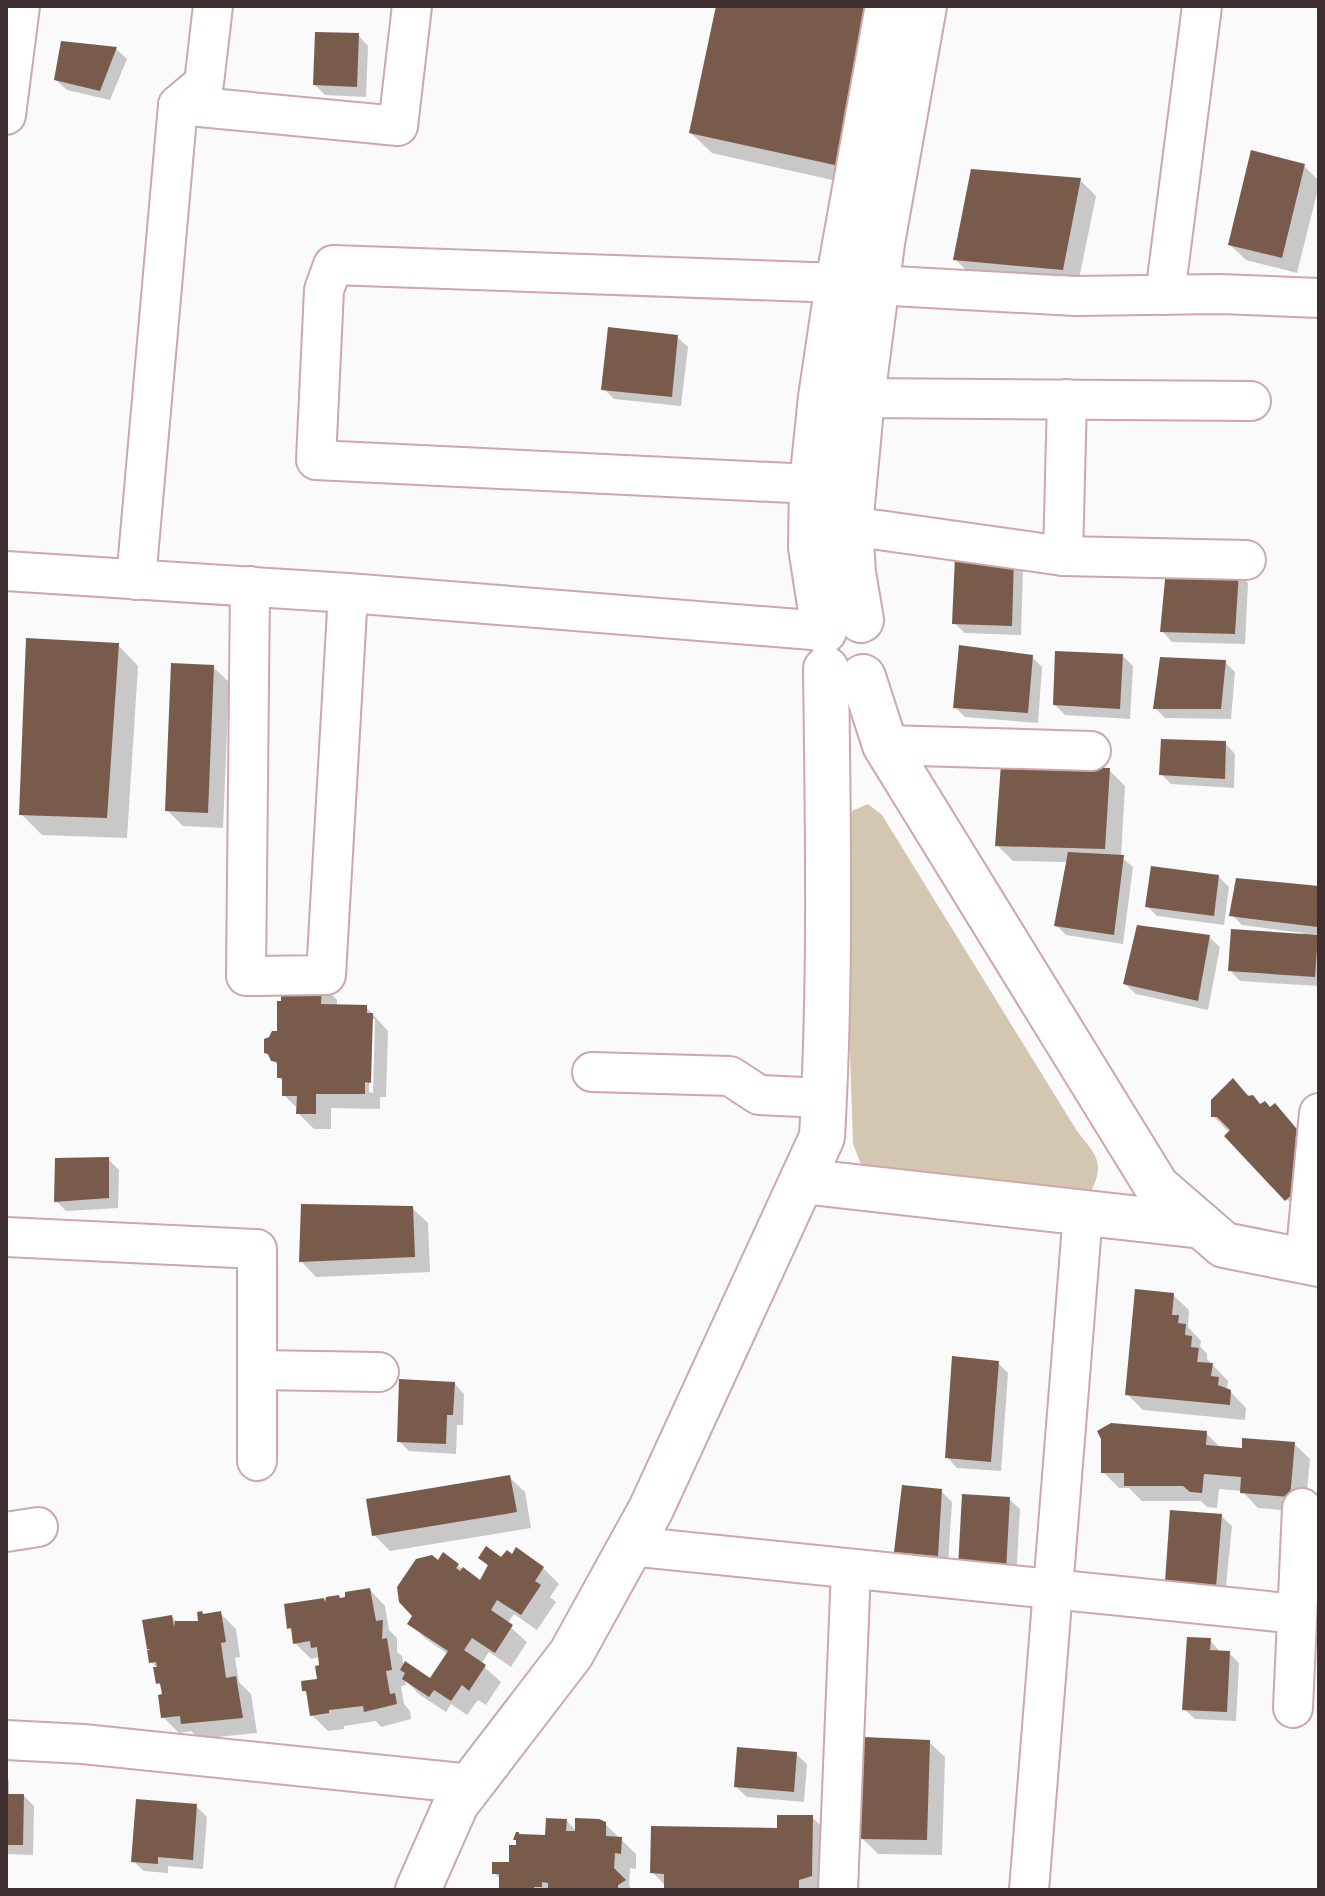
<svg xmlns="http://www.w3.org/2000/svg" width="1325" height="1896" viewBox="0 0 1325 1896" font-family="Helvetica,sans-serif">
	<rect width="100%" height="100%" fill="#fafafa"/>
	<path fill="#d4c7b1" d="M868,804l14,11 195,316c18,23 29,31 14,60l-19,5 -210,-29 -9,-23 -10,-297 9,-36z"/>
	<g fill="#0003" fill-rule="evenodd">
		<polygon points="718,6 859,186 712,153 691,133"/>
		<polygon points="358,35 368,46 366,97 325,95 315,85"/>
		<polygon points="63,43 116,49 127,59 110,100 67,90 56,80"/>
		<polygon points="1304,166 1319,181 1319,185 1297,273 1246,260 1230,245"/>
		<polygon points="1080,180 1096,196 1078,284 971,275 955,259"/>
		<polygon points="677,337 688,347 681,406 614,399 604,389"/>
		<polygon points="1013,560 1023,570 1021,635 965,633 954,623"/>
		<polygon points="1238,573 1248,583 1245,644 1172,642 1162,631"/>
		<polygon points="118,645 138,666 127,838 42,835 21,814"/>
		<polygon points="1123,656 1133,666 1130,719 1065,715 1055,705"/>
		<polygon points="1032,657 1042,667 1038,723 965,717 955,707"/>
		<polygon points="1225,662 1235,672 1231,719 1165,718 1155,708"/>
		<polygon points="213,667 229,682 223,828 183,826 167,810"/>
		<polygon points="1225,743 1235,754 1234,788 1171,784 1161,774"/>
		<polygon points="1109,770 1125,786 1121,857 1133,867 1123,944 1066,935 1056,925 1068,862 1013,861 997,845"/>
		<polygon points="1218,876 1229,887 1224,925 1157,916 1147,906"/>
		<polygon points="1237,880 1319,888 1319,935 1314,934 1319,939 1319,986 1240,981 1230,970 1303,936 1303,933 1242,925 1232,915"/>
		<polygon points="1209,937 1220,947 1208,1010 1136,994 1125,984"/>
		<path d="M321,984l16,16v6l29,1 22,24 -2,66h-6v12l-49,-1v21h-17l-16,-16v-4l-14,-14v-13l-5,-5v-10l-13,-14 13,-20zM371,1019h4l-2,74 -4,-1z"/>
		<polygon points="1233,1081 1261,1106 1265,1103 1315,1150 1302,1215 1227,1136 1230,1133 1213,1116"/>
		<polygon points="108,1159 119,1170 118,1208 66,1211 56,1201"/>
		<polygon points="412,1208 428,1223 430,1272 316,1277 301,1261"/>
		<polygon points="1173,1295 1189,1310 1188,1327 1201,1341 1200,1346 1207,1354 1207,1359 1228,1381 1227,1388 1246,1408 1245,1420 1143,1410 1127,1394"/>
		<polygon points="998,1363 1008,1373 1001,1471 957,1468 947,1457"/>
		<polygon points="454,1383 464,1394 463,1425 457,1425 456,1454 409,1451 399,1441"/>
		<polygon points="1206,1433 1221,1448 1244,1450 1294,1444 1310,1459 1305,1512 1258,1508 1242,1491 1219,1489 1217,1508 1207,1507 1201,1501 1142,1501 1129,1488 1119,1488 1103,1472"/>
		<polygon points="509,1477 525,1492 531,1528 390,1551 374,1535"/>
		<polygon points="941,1491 952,1502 948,1565 907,1562 896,1552"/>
		<polygon points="1009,1499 1020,1509 1016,1580 971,1578"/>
		<polygon points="1221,1516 1232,1526 1225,1596 1167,1581"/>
		<polygon points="443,1555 481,1583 489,1567 480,1558 543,1568 559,1584 550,1597 556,1602 537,1630 514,1614 507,1624 527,1642 511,1667 489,1652 481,1664 501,1682 486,1705 478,1700 467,1715 451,1704 446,1712 420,1695 405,1680 406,1685 401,1686 404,1704 410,1711 411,1719 381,1727 376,1721 344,1726 344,1729 328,1731 312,1715 309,1695 304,1690 319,1681 320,1657 311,1659 295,1643 294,1632 289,1628 324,1600 326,1603 370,1590 385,1606 389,1630 397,1638 397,1652 402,1656 404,1668 430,1681 448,1654 426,1639 410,1624"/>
		<polygon points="220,1613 236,1629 240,1657 235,1658 239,1682 251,1694 257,1733 199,1739 191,1731 179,1733 163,1717 162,1688 158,1683 155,1666 151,1662 145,1621 172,1617 178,1623 201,1623 204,1616"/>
		<polygon points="1210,1640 1220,1652 1229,1653 1239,1663 1236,1721 1195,1719 1184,1709"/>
		<polygon points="929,1742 945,1757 942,1855 878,1854 862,1838"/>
		<polygon points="796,1754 807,1764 804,1802 747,1797 736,1787"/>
		<polygon points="6,1778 9,1781 9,1796 24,1796 34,1806 33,1855 6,1854"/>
		<polygon points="196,1806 207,1817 203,1869 168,1866 168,1873 144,1871 133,1861"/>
		<polygon points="812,1817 828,1833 827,1890 666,1890 666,1886 652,1872"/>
		<polygon points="566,1820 577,1832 605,1824 636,1854 636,1869 630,1868 629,1886 633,1890 501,1890 501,1880 494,1873 511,1865"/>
	</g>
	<g fill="#795b4c">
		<polygon points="716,6 873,6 839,166 689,133"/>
		<polygon points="315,32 359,33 357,87 313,85"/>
		<polygon points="61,41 117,47 100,91 54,80"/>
		<polygon points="1251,150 1305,164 1282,258 1228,245"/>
		<polygon points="971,169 1081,178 1063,270 953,260"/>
		<polygon points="608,327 678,335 672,397 601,390"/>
		<polygon points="955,556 1014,558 1012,626 952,624"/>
		<polygon points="1166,569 1239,571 1235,634 1160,632"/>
		<polygon points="26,638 119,643 107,818 19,815"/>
		<polygon points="959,645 1033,655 1028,713 953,708"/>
		<polygon points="1055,651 1123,654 1120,709 1053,705"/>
		<polygon points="1160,657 1226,660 1221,709 1153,709"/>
		<polygon points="171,663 214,665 208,813 165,811"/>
		<polygon points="1161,739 1226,741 1225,779 1159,775"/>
		<polygon points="1001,764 1110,768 1105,849 995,846"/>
		<polygon points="1068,852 1124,855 1114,935 1054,926"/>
		<polygon points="1151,866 1219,875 1214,916 1145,907"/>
		<polygon points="1236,878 1319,886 1317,927 1229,916"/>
		<polygon points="1137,925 1210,935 1198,1001 1123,984"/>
		<polygon points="1231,929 1318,935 1315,977 1228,971"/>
		<polygon points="322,982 321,1004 367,1005 367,1013 373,1013 371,1083 365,1082 365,1094 316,1094 316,1114 296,1114 297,1096 282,1096 282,1078 277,1078 277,1062 271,1061 268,1054 264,1053 264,1039 269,1037 272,1031 277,1031 277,1001 281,1001 281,992"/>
		<polygon points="1233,1078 1248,1096 1253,1095 1260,1104 1265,1101 1270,1107 1275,1103 1301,1134 1295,1138 1303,1147 1306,1182 1285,1201 1224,1136 1230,1130 1217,1117 1211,1117 1211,1100"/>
		<polygon points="109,1157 109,1198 54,1202 55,1158"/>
		<polygon points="301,1204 413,1206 415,1257 299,1262"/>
		<polygon points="1135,1289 1174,1293 1172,1315 1179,1315 1178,1323 1186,1324 1185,1335 1192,1336 1191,1347 1199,1348 1197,1362 1213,1363 1211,1376 1219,1377 1218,1385 1231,1390 1230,1405 1125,1395"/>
		<polygon points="952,1356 999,1361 991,1462 945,1458"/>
		<polygon points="399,1379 455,1382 453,1415 447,1415 446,1444 397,1442"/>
		<polygon points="1111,1423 1207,1431 1206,1445 1242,1448 1242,1438 1295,1442 1290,1497 1240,1493 1241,1477 1204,1474 1202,1493 1190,1492 1183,1486 1124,1486 1124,1473 1101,1473 1101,1439 1097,1431"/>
		<polygon points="510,1475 517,1512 372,1536 366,1499"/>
		<polygon points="902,1485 942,1489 938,1556 894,1552"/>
		<polygon points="962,1494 1010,1497 1006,1571 958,1568"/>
		<polygon points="1170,1510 1222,1514 1216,1587 1165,1582"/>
		<polygon points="486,1546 501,1557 507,1550 512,1554 516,1547 544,1567 535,1581 541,1585 521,1615 497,1600 491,1610 513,1625 495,1653 472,1638 464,1650 486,1665 469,1691 462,1685 451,1701 434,1690 429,1697 402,1679 405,1673 400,1670 405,1661 430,1678 448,1651 407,1624 412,1616 399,1602 397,1587 416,1559 432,1555 438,1560 443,1552 459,1564 456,1568 460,1571 463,1567 480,1580 488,1565 478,1558"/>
		<polygon points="370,1588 376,1621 383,1620 382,1639 387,1638 392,1670 386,1671 390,1694 395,1693 397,1704 364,1712 363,1706 329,1710 329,1713 310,1716 306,1691 302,1691 301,1681 317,1679 315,1666 319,1665 317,1647 311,1648 310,1641 293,1644 291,1628 287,1629 284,1604 324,1598 325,1602 326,1597 339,1595 340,1598 345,1597 345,1592"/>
		<polygon points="202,1611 203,1614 221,1611 226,1642 221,1643 226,1678 236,1676 243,1718 181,1724 180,1716 161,1718 158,1695 162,1694 160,1683 156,1684 153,1667 157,1667 156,1662 149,1663 147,1650 151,1650 147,1649 142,1620 172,1615 174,1627 175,1621 198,1621 197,1612"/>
		<polygon points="1187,1637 1211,1638 1210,1650 1230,1651 1227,1712 1182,1710"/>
		<polygon points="863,1737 930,1740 927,1840 860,1839"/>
		<polygon points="737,1747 797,1752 794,1792 734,1787"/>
		<polygon points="6,1794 24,1794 23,1845 6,1845"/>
		<polygon points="136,1799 197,1804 193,1860 158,1857 158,1864 131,1862"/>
		<polygon points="777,1815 813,1815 812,1876 799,1880 799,1890 664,1890 664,1874 650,1873 651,1826 777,1828"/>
		<polygon points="546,1818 567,1819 566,1831 575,1831 575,1818 599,1819 606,1822 606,1836 622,1837 621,1854 615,1853 614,1868 626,1880 618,1885 618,1890 548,1890 548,1883 542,1882 542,1887 534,1887 534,1890 499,1890 499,1874 492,1874 492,1862 509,1862 509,1845 516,1845 516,1840 513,1840 516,1832 519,1832 519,1834 545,1835"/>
	</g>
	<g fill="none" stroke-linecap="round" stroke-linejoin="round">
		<defs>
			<g id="minor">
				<polyline points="178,105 398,126 412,6"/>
				<polyline points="6,115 20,6"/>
				<polyline points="1165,295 1202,6"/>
				<polyline points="862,398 1251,401"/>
				<polyline points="812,484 316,460 324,290 333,265 838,283 1075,296 1220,294 1319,298"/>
				<polyline points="850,526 1063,556 1246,560"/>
				<polyline points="1063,556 1067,399"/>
				<polyline points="6,571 348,593 824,631"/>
				<polyline points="136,580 178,105 204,83 213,6"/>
				<polyline points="250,586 246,976 326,975 348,593"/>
				<polyline points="885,745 1091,751"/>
				<polyline points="592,1072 730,1076 759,1095 824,1098"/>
				<polyline points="6,1237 257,1249 257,1461"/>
				<polyline points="1305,1261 1319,1113"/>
				<polyline points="257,1370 379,1372"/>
				<polyline points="6,1532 38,1527"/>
				<polyline points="630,1546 1297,1614"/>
				<polyline points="1293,1708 1302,1508"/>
				<polyline points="6,1740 83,1744 471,1784"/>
				<polyline points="838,1890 851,1569"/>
				<polyline points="1029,1890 1083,1213"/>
			</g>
			<g id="tertiary">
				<polyline points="861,620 853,573 850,526 862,398 882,243 924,6"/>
				<polyline points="824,631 811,547 812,484 821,397 838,283 888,6"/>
				<polyline points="863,677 885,745 1157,1187 1224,1245 1319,1264"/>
				<polyline points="802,1181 1202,1226"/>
				<path d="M418,1890l38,-86 115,-150 80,-145 171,-372c9,-156 6,-312 4,-468"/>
			</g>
		</defs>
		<use href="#minor" stroke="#cea7a9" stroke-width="42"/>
		<use href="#tertiary" stroke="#cea7a9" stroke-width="48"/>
		<use href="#minor" stroke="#fff" stroke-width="38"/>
		<use href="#tertiary" stroke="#fff" stroke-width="44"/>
	</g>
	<rect width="1325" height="1896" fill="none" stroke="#3e2e2f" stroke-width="16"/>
</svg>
